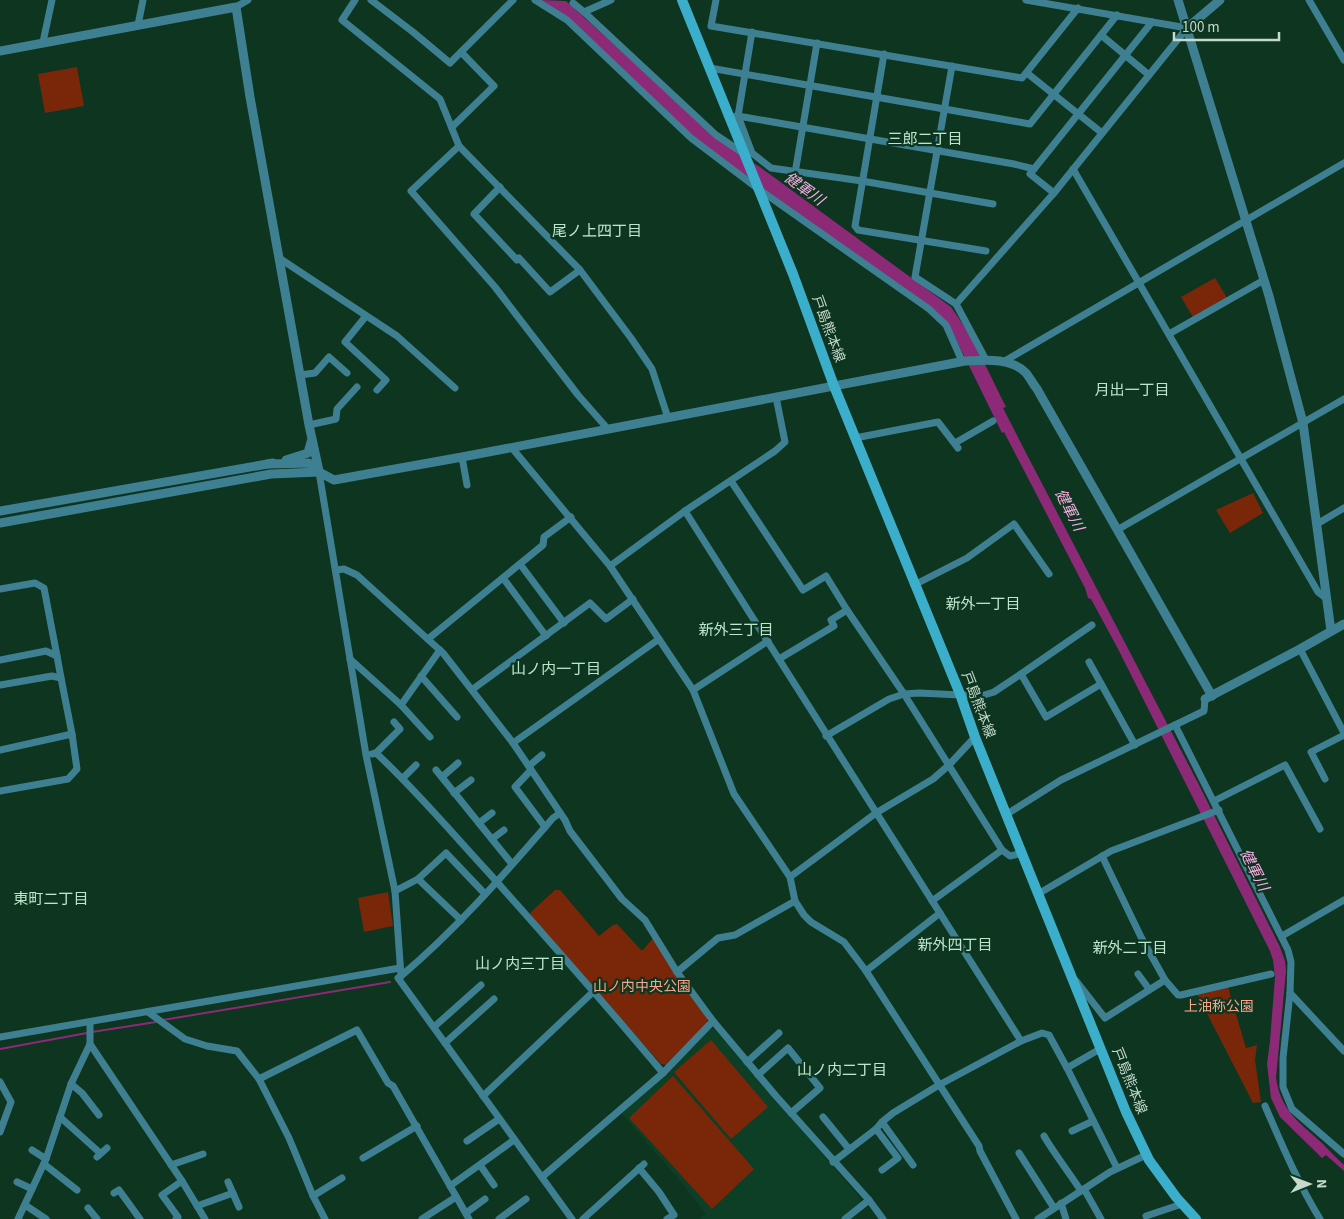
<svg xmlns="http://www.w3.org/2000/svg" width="1344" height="1219" viewBox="0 0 1344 1219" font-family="'Source Sans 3','Noto Sans JP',sans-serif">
	<rect width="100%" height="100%" fill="#0d3520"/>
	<polygon fill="#0d3f26" points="710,1029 714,1029 861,1199 860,1203 840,1219 698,1219 706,1214 681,1182 621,1113"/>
	<g fill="#7a2609">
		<polygon points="77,67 84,106 45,113 38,74"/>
		<polygon points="1215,278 1227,298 1193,317 1181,297"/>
		<polygon points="1253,493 1263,513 1230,533 1216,510"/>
		<polygon points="555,890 560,890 599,936 613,925 617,924 641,950 643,950 653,938 707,1018 707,1025 667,1065 661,1064 530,915 531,912"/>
		<polygon points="388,892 393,926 364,932 358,898"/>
		<polygon points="1228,987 1246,1048 1257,1045 1255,1060 1261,1102 1253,1103 1197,994"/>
		<polygon points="711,1040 768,1107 731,1139 674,1072"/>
		<polygon points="673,1076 754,1169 712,1209 629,1118"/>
	</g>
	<path fill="#8d2a78" d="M541,0l25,1 158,143 36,23 191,140c22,30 38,66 55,100l-3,1 21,41 173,332 83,166 5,14 1,10 -10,107c5,33 23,44 46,65 7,7 14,15 22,22v6l-18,-16 -4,3 -42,-41 -9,-19 -4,-34 3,-23 5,-64 -2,-17 -3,-9 -153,-304 -26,-48 -3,-1 -3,-10 -81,-156 -2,1 -53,-108 -13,-14 -26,-19 -196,-138z"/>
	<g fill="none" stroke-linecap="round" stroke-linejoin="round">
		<g stroke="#8d2a78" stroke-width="2">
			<polyline points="163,1020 390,982"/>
			<polyline points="92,1032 156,1022"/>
			<polyline points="0,1049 87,1033"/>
		</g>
		<g stroke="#3e8091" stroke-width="7">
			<polyline points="355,0 342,20 440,99 459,146 580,270 631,338 652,369 668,418"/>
			<polyline points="371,0 413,32 450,63 513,0"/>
			<polyline points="535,0 567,20 691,138 757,188 929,309 946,325 962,361"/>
			<polyline points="716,0 711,26 1022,78 1078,8"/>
			<polyline points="1309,0 1344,60"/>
			<polyline points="573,3 584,12 716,135 743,153"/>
			<polyline points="236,7 248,0"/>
			<polyline points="584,12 611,0"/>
			<polyline points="138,25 143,0"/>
			<polyline points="752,32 738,116 1014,164 1034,169 1152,22"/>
			<polyline points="1101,35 1149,75"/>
			<polyline points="43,42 52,0"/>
			<polyline points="884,54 855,226 858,230 986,251"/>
			<polyline points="952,66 915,277 956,304 986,360"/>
			<polyline points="710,68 1030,124 1117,15"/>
			<polyline points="1027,73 1102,133"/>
			<polyline points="736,116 738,116 752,153 771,168 862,181 993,204"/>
			<polyline points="452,127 494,86 461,52"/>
			<polyline points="459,146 411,191 495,287 578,395 607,428"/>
			<polyline points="1034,169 1030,174 1054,193"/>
			<polyline points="1073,169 1318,592 1327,599"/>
			<polyline points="793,185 817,43"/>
			<polyline points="500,187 474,214 517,260"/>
			<polyline points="279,258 397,336 455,388"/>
			<polyline points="519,258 550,292 580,270"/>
			<polyline points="956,304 1054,193 1187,28 1026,0"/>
			<polyline points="366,316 345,342 386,380 377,390"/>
			<polyline points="1169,334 1264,280"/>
			<polyline points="1003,362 1344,163"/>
			<polyline points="300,375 315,373 329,357 347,373"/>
			<polyline points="309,425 336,419 337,409 357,387"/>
			<polyline points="855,438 938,422 958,448"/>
			<polyline points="955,443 993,421"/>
			<polyline points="512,448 610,566 693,690 734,794 790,877 795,901 804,915 811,922 844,942 866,971 979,1146 980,1151 1016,1219"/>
			<polyline points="462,457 467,485"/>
			<polyline points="319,472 366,755 395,891 401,976 398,978 572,1219"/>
			<polyline points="731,481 803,590 826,576 847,610"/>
			<polyline points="685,511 1021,1041"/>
			<polyline points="1317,524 1344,508"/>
			<polyline points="1117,530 1344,399"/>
			<polyline points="520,564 564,623"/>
			<polyline points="610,566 685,511 775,451 785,442 776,397"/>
			<polyline points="336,570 344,569 357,575 443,653 513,743 565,820 570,831 622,899 645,920 677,972 713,1021 776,1096 869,1200 883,1219"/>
			<polyline points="503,578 546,636"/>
			<polyline points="914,585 967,558 1014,524 1049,574"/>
			<polyline points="0,589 35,583 44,588 57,656"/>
			<polyline points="428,639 543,545 544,537 571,517"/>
			<polyline points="1300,649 1344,733"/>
			<polyline points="350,659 401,705 430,737"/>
			<polyline points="779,659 834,626 831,620 847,610 904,694 1002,850 1010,856 1023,853"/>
			<polyline points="0,660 46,651 57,656 61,678"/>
			<polyline points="1089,662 1135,745"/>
			<polyline points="1021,674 1092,625"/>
			<polyline points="421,676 457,717"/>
			<polyline points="0,685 52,676 61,678 72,734"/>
			<polyline points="473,689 590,603 606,619 633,599"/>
			<polyline points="693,690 768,641"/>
			<polyline points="401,705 440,650"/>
			<polyline points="1175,725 1288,950 1291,962 1290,993 1283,1058 1283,1087 1292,1109 1344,1154"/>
			<polyline points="826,736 889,699 904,694 919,693 981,696 994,692 1021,674 1046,717 1101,684"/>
			<polyline points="513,743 659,639"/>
			<polyline points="0,750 72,734 77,769 68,779 0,791"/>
			<path d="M376,753c40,37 75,79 112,119 59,66 118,133 175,201"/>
			<polyline points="372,754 376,753 400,729 394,722"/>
			<polyline points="529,766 542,755"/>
			<polyline points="436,770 512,864"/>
			<polyline points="531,770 515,787 545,827"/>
			<polyline points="442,777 458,763"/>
			<polyline points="403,778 416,765"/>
			<polyline points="1325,779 1311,752 1344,735"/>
			<polyline points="454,793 471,780"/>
			<polyline points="1214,801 1285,765 1320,829"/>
			<polyline points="1007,814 1061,780 1204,711 1205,699"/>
			<polyline points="479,823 492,813"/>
			<polyline points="492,839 504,830"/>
			<polyline points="790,877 876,813 933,779 949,765 975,737"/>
			<polyline points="418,879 461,920"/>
			<polyline points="395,891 418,879 446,853 485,894"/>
			<polyline points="1038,894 1111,851 1219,810"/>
			<polyline points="932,901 1002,850"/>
			<polyline points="1282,936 1344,900"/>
			<polyline points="866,971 940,913"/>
			<polyline points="677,972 718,938 735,935 795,901"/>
			<polyline points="1138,974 1149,989"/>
			<path d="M401,976c56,-47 104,-103 152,-158l7,-5"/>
			<polyline points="1165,980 1178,995 1181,995 1271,974"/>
			<polyline points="1076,981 1105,1018 1165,980 1141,937 1102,856"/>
			<polyline points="1290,993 1344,1051"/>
			<polyline points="148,1012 185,1039 207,1046 237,1051 259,1079 289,1138 313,1196 325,1219"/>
			<polyline points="434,1027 481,985"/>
			<polyline points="0,1037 400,968"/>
			<polyline points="445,1043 494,999"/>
			<polyline points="90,1044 182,1181 205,1219"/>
			<polyline points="1100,1049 1067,1068 1117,1168"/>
			<polyline points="747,1062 779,1033"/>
			<polyline points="758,1075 788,1048 820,1088 791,1113"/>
			<polyline points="259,1079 357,1030 388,1083 393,1086 469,1219"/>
			<polyline points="0,1082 11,1102 0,1132"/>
			<polyline points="71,1084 82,1093 99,1115"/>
			<polyline points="483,1096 594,991"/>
			<path d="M1265,1106c17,39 33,77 55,113"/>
			<polyline points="60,1117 100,1153"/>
			<polyline points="823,1117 849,1149"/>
			<polyline points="882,1122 913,1165"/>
			<polyline points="876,1129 898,1158 882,1170"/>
			<polyline points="1072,1131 1093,1121"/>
			<path d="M1044,1136c11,19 25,36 37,55"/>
			<polyline points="467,1141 499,1119"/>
			<polyline points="32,1150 46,1159"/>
			<polyline points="1019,1153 1054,1208"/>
			<polyline points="97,1157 107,1148"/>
			<polyline points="363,1158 417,1126"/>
			<polyline points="833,1162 876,1129 882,1122 893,1113 939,1085 1021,1041 1042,1033 1049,1035 1067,1068"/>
			<polyline points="44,1164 77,1190"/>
			<polyline points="171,1165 203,1154"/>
			<polyline points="480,1165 494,1185"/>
			<polyline points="639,1168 659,1192 674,1215 667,1219"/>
			<polyline points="542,1177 663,1073 713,1021"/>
			<polyline points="17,1182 32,1189"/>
			<polyline points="228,1182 239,1207"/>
			<polyline points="450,1186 514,1140"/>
			<polyline points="1084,1189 1101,1219"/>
			<polyline points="114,1193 119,1190 140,1219"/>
			<polyline points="313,1196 342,1178"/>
			<polyline points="1061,1203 1066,1219"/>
			<polyline points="25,1205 46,1219"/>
			<polyline points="197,1206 233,1193"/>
			<polyline points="88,1208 97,1219"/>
			<polyline points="466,1213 485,1199"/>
			<polyline points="1146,1216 1182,1204"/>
			<polyline points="18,1219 46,1159 71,1084 90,1044 90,1022"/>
			<polyline points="176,1219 178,1217 162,1195 182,1181"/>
			<polyline points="422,1219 456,1197"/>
			<polyline points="499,1219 526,1199"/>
			<polyline points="583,1219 644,1164"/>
			<polyline points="845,1219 869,1200"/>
			<polyline points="1038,1219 1110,1172 1146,1155"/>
		</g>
		<g stroke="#3e8091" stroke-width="9">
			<polyline points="1178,0 1269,296 1303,423 1331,631"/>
			<polyline points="1187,28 1220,0"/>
			<polyline points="0,51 236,7 250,97 309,425 319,471"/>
			<polyline points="286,460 308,453 311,442"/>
			<path d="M268,464l41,-1 10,9 15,8 128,-23 503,-96c19,-1 46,-4 61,12 4,5 7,11 11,16l175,307"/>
			<polyline points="0,511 273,463"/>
			<polyline points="0,523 271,474 319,472"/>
			<polyline points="1205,699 1300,649 1344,624"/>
		</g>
		<polyline stroke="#3aaecb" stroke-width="10" points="682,0 793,274 834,386 960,694 975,737 1126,1112 1149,1160 1176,1197 1196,1219"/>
	</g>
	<g text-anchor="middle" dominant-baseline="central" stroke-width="4.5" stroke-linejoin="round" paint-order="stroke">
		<g font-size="14" fill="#c5d9cc" stroke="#0d3520">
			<text transform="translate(828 329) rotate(70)">戸島熊本線</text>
			<text transform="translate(978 705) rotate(69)">戸島熊本線</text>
			<text transform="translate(1129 1081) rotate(68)">戸島熊本線</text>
		</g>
		<g font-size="14" fill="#fea489" stroke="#0d3520">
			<text x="642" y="987">山ノ内中央公園</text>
			<text x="1219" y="1007">上油称公園</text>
		</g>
		<g font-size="15" fill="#bce7cc" stroke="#0d3520">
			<text x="925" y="139">三郎二丁目</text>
			<text x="597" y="231">尾ノ上四丁目</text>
			<text x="1132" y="390">月出一丁目</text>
			<text x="983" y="604">新外一丁目</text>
			<text x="736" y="630">新外三丁目</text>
			<text x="556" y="669">山ノ内一丁目</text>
			<text x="51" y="899">東町二丁目</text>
			<text x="955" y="945">新外四丁目</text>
			<text x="1130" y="948">新外二丁目</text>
			<text x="520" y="964">山ノ内三丁目</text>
			<text x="842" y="1070">山ノ内二丁目</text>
		</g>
		<g font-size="15" font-style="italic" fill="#f9ace3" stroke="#0d3520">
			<text transform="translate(804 189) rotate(36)">健軍川</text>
			<text transform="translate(1069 510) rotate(63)">健軍川</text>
			<text transform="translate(1254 870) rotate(63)">健軍川</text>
		</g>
	</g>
	<g transform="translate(1309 1184) rotate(89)" stroke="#0d3520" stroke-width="4" paint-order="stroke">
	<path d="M0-4L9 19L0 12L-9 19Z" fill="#c5d9cc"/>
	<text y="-8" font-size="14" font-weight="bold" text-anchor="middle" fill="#c5d9cc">N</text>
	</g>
	<path d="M1174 32v8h105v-8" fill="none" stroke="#c5d9cc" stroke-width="2.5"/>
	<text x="1182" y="32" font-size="15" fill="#c5d9cc" stroke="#0d3520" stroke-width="4" paint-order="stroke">100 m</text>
</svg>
